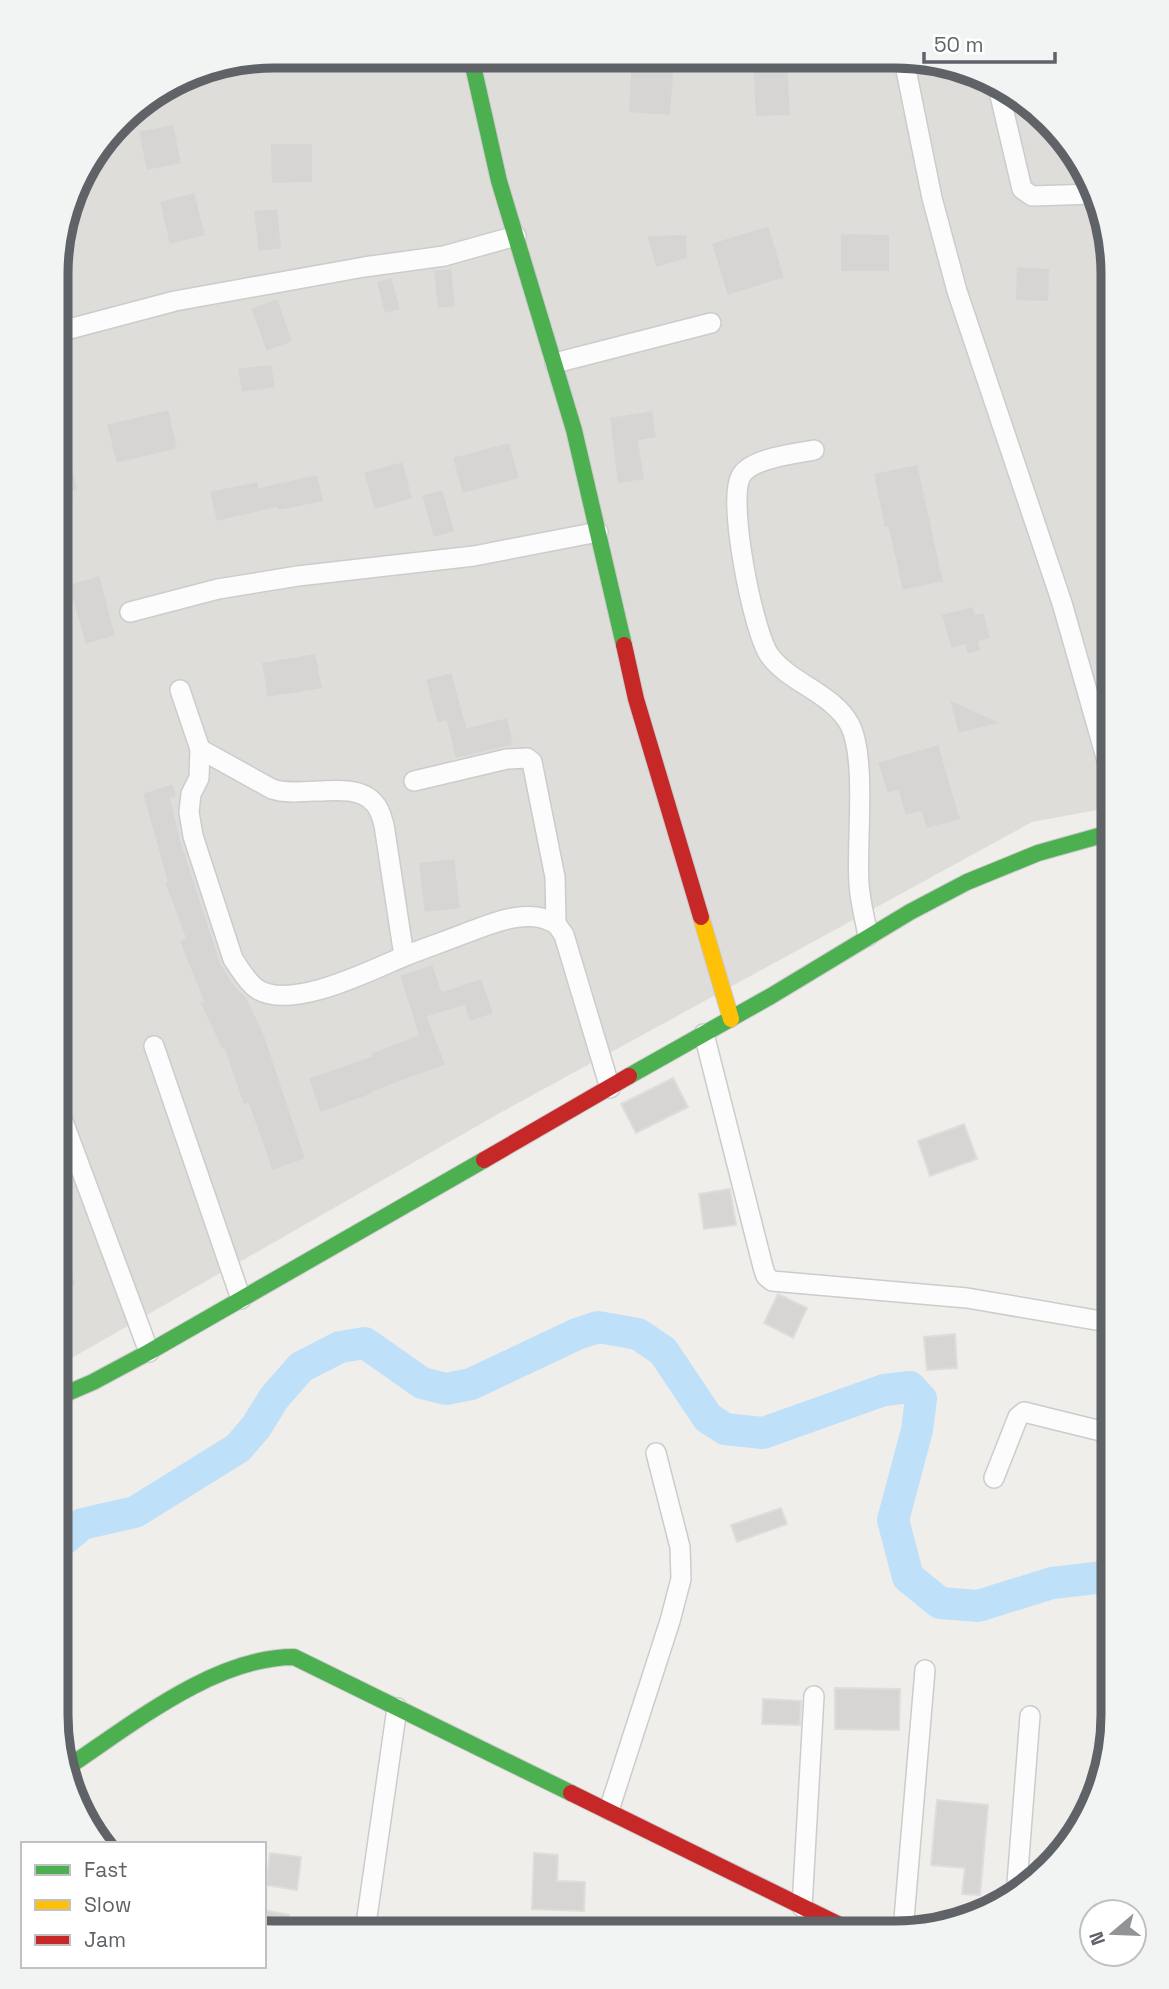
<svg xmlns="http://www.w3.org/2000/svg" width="1169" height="1989" viewBox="0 0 1169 1989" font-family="'Space Grotesk',sans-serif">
	<rect width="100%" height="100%" fill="#efeeea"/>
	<polygon fill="#dfddda" points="275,56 937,60 1038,110 1101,204 1113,275 1113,807 1032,822 498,1114 56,1367 58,247 79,178 130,111 191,73"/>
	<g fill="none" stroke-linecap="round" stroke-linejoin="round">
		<polyline stroke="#bfe0f9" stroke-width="32" points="56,1546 82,1524 135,1512 238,1448 256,1427 274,1398 301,1367 340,1347 365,1343 422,1383 446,1389 471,1384 577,1334 598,1327 638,1334 663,1351 708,1418 725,1429 763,1433 884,1390 910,1387 921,1399 917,1430 893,1520 908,1577 940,1603 978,1606 1052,1583 1113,1576"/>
	</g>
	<g fill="#d6d5d3" stroke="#deddd9" stroke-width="2">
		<polygon points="631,58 675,59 671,116 628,113"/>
		<polygon points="752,59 788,59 791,116 755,117"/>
		<polygon points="174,124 182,164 146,171 138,131"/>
		<polygon points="270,143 313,143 313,183 271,184"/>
		<polygon points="195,192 206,236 169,245 159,201"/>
		<polygon points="278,208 282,249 258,252 253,210"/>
		<polygon points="769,225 785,278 727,296 711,243"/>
		<polygon points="840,233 890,234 890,272 840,272"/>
		<polygon points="687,234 688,259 656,268 646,235"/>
		<polygon points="1016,266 1050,268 1049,302 1015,301"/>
		<polygon points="452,268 456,307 437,309 433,270"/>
		<polygon points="392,277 401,310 384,314 376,281"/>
		<polygon points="278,298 293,342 266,352 250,308"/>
		<polygon points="272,364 276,388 241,393 237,368"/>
		<polygon points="169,409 178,449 116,464 106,424"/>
		<polygon points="653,410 657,438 639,441 645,480 617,484 609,417"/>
		<polygon points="58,423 64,423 78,491 58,495"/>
		<polygon points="510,442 520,479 462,494 452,457"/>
		<polygon points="403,461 413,499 374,510 363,472"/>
		<polygon points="918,464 944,582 902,591 888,528 884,528 873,473"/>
		<polygon points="318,474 324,502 278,511 277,508 216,522 209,491 258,481 259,487"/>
		<polygon points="443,489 455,532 433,538 421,495"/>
		<polygon points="100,575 116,636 85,645 68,584"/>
		<polygon points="973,606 976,614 984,612 991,639 979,642 981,651 967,655 965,645 951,649 941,614"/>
		<polygon points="316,653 323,689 267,698 261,662"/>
		<polygon points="452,672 467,727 508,717 514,745 455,759 446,721 437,724 425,679"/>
		<polygon points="949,699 1002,723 958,734"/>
		<polygon points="939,744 961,820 926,829 921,812 905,816 898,791 887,794 877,762"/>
		<polygon points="173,783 177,797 171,799 181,840 221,963 235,986 246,996 264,1033 306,1159 272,1171 248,1104 243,1105 224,1049 222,1050 199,1002 203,1001 179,941 185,938 164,882 167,881 142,793"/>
		<polygon points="455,858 461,909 424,913 418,862"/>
		<polygon points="433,964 442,991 482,978 494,1014 469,1022 464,1006 428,1017 446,1065 373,1092 373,1094 320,1113 308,1078 371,1056 370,1053 418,1035 399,975"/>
		<polygon points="673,1078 688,1107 636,1133 621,1104"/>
		<polygon points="964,1124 977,1159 930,1176 918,1141"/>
		<polygon points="57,1139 75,1188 67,1191 75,1209 57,1216"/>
		<polygon points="730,1189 736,1225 704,1229 699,1194"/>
		<polygon points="57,1242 76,1283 56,1314"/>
		<polygon points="778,1294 807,1308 793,1338 764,1323"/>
		<polygon points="955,1334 957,1368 927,1370 924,1337"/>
		<polygon points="781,1508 787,1524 737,1542 731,1525"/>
		<polygon points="835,1688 900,1689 899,1730 835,1729"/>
		<polygon points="763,1699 801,1701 800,1725 762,1724"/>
		<polygon points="937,1800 988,1805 980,1895 962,1894 965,1868 931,1865"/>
		<polygon points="270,1853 301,1857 297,1890 266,1885"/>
		<polygon points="534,1853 558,1855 557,1881 585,1882 584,1911 532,1909"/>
		<polygon points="264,1910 289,1915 285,1931 266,1931"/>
	</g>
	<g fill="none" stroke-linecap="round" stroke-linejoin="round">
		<defs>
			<g id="street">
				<polyline points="904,60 932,198 957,291 1062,603 1113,782"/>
				<polyline points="999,91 1022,189 1032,196 1094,194"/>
				<polyline points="58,332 175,301 364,267 444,256 516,236"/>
				<polyline points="555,363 711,323"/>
				<path d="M814,450c-19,4 -63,8 -73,26 -14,24 12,157 29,180 21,28 63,37 80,69 17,34 6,118 9,159 1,17 6,35 9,52"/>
				<polyline points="130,612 218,589 298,576 474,556 598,532"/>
				<path d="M180,690l20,59 -1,29 -8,16 -2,18 4,24 40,123c7,10 14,23 24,30 35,22 114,-19 148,-33 20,-8 41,-15 61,-23 25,-9 62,-26 88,-10 4,2 7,8 10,12l46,153"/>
				<path d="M200,749l72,40c30,10 83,-11 103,15 5,5 7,14 9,21l20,131"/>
				<polyline points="414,781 507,759 527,758 532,762 555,877 556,923"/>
				<polyline points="704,1034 763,1267 766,1276 772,1281 967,1298 1113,1323"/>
				<polyline points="154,1046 241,1299"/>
				<polyline points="57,1105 149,1352"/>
				<polyline points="994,1478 1018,1417 1024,1412 1113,1434"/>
				<polyline points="609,1810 670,1621 681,1579 680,1547 656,1453"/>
				<polyline points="1016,1896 1030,1716"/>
				<polyline points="802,1907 814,1696"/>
				<polyline points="365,1931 397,1708"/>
				<polyline points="903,1931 925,1670"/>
			</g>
			<g id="fast">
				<polyline points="471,57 499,181 574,430 624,645"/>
				<polyline points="629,1076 771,996 910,912 967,882 1038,853 1113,832"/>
				<polyline points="56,1398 93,1382 149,1352 484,1160"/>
				<path d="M65,1769c65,-43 149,-112 229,-112l277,136"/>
			</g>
			<polyline id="slow" points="701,917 731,1019"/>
			<g id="jam">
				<polyline points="624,645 636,699 701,917"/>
				<polyline points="484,1160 629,1076"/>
				<polyline points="571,1793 856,1933"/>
			</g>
		</defs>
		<use href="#street" stroke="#cbcccc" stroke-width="22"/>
		<use href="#fast" stroke="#cacacb" stroke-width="18"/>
		<use href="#slow" stroke="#cacacb" stroke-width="18"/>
		<use href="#jam" stroke="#cacacb" stroke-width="18"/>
		<use href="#street" stroke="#fdfcfc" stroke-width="19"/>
		<use href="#fast" stroke="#4caf50" stroke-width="16"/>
		<use href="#slow" stroke="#ffc107" stroke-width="16"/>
		<use href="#jam" stroke="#c62828" stroke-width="16"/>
	</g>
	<path d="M0 0H1169V1989H0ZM274 68H895A206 206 0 0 1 1101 274V1715A206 206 0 0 1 895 1921H274A206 206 0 0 1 68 1715V274A206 206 0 0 1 274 68Z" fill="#f2f3f3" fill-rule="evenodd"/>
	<path fill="none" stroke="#5f6368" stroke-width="9" d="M274 68H895A206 206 0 0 1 1101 274V1715A206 206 0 0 1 895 1921H274A206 206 0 0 1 68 1715V274A206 206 0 0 1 274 68Z"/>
	<rect x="21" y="1842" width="245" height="126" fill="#ffffff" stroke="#bfc1c3" stroke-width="2"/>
	<rect x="35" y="1865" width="35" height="10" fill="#4caf50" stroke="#bfc1c3" stroke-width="2"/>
	<text x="84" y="1877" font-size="21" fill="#5f6368">Fast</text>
	<rect x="35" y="1900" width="35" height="10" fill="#ffc107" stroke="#bfc1c3" stroke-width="2"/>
	<text x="84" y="1912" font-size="21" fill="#5f6368">Slow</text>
	<rect x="35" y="1935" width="35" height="10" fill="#c62828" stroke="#bfc1c3" stroke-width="2"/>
	<text x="84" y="1947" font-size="21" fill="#5f6368">Jam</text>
	<g transform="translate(1113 1933) rotate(251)"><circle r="33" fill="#ffffff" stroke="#bfc1c3" stroke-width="2"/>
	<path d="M0-5L12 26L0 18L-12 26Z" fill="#919496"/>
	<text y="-10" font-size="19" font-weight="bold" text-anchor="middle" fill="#5f6368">N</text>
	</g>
	<path d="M924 52v10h131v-10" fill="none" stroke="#5f6368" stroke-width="3.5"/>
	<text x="934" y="52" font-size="21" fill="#5f6368" stroke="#ffffff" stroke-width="5" paint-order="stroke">50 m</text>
</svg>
